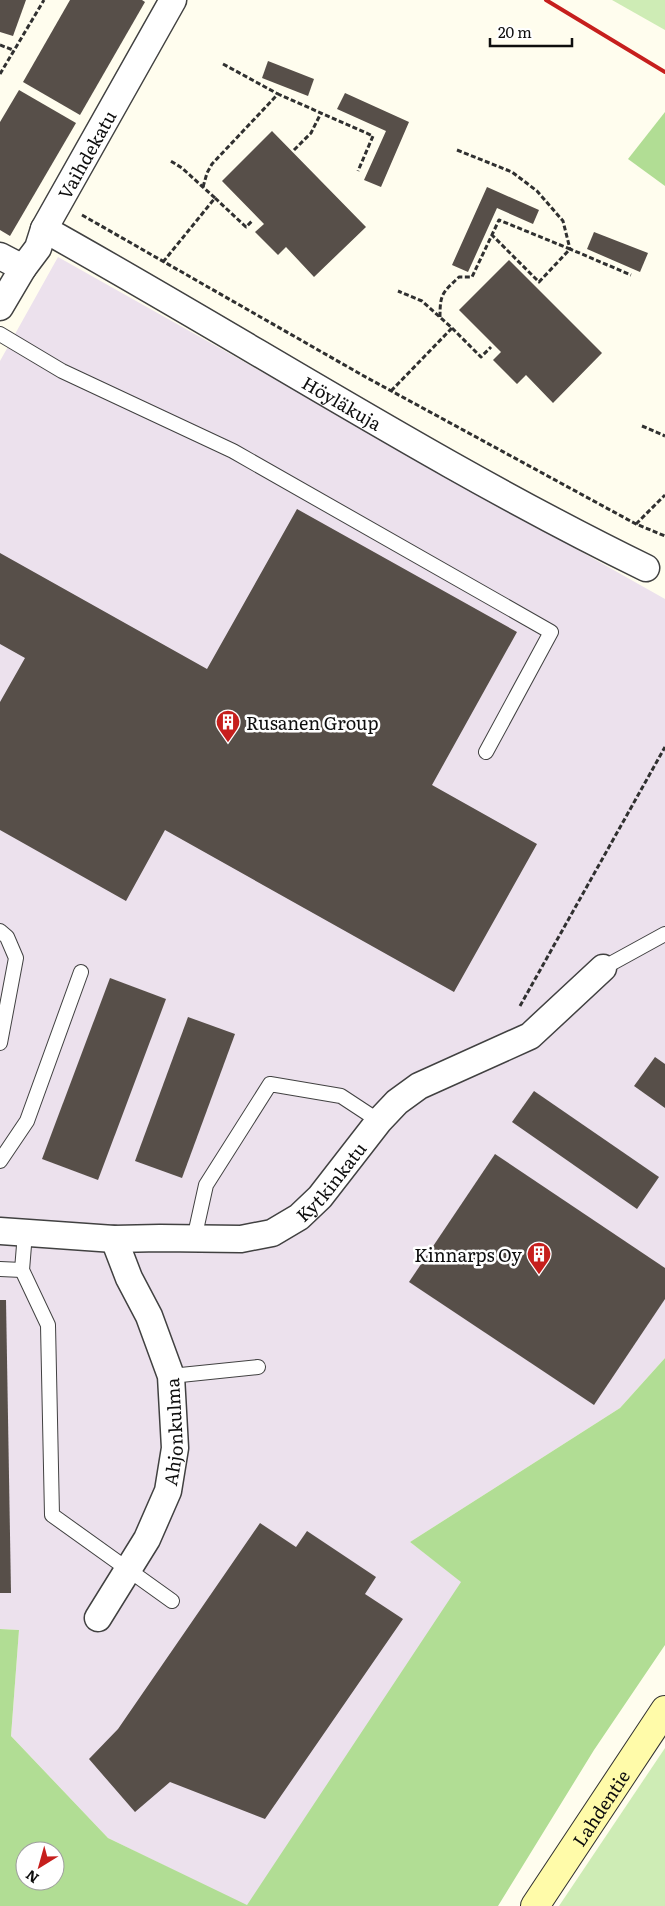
<svg xmlns="http://www.w3.org/2000/svg" width="665" height="1906" viewBox="0 0 665 1906" font-family="Literata,serif">
	<rect width="100%" height="100%" fill="#fffdee"/>
	<polygon fill="#ece1ed" points="58,257 665,599 665,1358 620,1408 410,1542 462,1582 247,1906 108,1838 11,1736 19,1630 0,1629 0,361"/>
	<g fill="#ceecb5">
		<polygon points="612,0 665,0 665,30"/>
		<polygon points="665,1748 665,1906 559,1906"/>
	</g>
	<g fill="#b1dd94" fill-rule="evenodd">
		<polygon points="665,112 665,186 628,159"/>
		<path d="M665,1358v287l-71,105 -96,156h-498v-277l19,1 -8,106 97,102 139,67 214,-323 -51,-40 210,-134zM25,1851h30v30h-30z"/>
	</g>
	<g fill="#574f49">
		<polygon points="0,0 26,0 13,36 0,32"/>
		<polygon points="70,0 142,0 145,2 80,115 23,82"/>
		<polygon points="268,61 314,79 308,96 262,78"/>
		<polygon points="19,90 76,123 10,236 0,230 0,122"/>
		<polygon points="345,93 409,122 381,187 364,180 386,131 337,109"/>
		<polygon points="272,131 366,227 314,277 286,247 278,255 255,232 264,224 222,181"/>
		<polygon points="487,187 539,210 533,224 497,208 468,272 452,265"/>
		<polygon points="594,232 648,253 640,272 587,249"/>
		<polygon points="509,260 602,353 553,403 526,375 517,384 493,360 501,352 459,310"/>
		<polygon points="297,509 517,632 432,785 537,844 454,992 165,830 126,901 0,830 0,702 25,658 0,644 0,553 207,669"/>
		<polygon points="110,978 166,999 98,1180 42,1159"/>
		<polygon points="188,1017 235,1034 182,1178 135,1161"/>
		<polygon points="655,1057 665,1064 665,1108 634,1086"/>
		<polygon points="534,1091 659,1177 637,1209 512,1122"/>
		<polygon points="495,1154 665,1268 665,1299 594,1405 409,1282"/>
		<polygon points="0,1300 6,1300 11,1593 0,1593"/>
		<polygon points="260,1523 296,1547 307,1531 376,1577 365,1594 403,1619 265,1819 170,1782 135,1812 89,1759 118,1729"/>
	</g>
	<g fill="none" stroke-linecap="round" stroke-linejoin="round">
		<defs>
			<g id="lane">
				<polyline points="0,334 62,371 233,451 551,632 486,752"/>
				<polyline points="0,931 7,937 16,958 0,1043"/>
				<polyline points="603,968 665,934"/>
				<polyline points="0,1161 27,1121 81,972"/>
				<polyline points="25,1233 22,1270 48,1325 52,1515 172,1601"/>
				<polyline points="194,1239 206,1185 270,1084 341,1096 379,1121"/>
				<polyline points="0,1269 22,1270"/>
				<polyline points="171,1376 258,1367"/>
			</g>
			<g id="street">
				<path id="s1" d="M44,229c201,112 395,238 602,339"/>
				<polyline points="0,256 23,268"/>
				<path id="s2" d="M0,307l23,-39 15,-20 6,-19 129,-229"/>
				<path id="s3" d="M0,1231l114,8 46,-1 81,1 31,-6 27,-16 21,-20 59,-76 18,-19 22,-16 111,-50 73,-68"/>
				<path id="s4" d="M98,1618l49,-79 21,-48 7,-43 -4,-72 -22,-60 -20,-38 -15,-39"/>
			</g>
			<g id="secondary">
				<path id="s5" d="M535,1906l130,-196"/>
			</g>
		</defs>
		<use href="#lane" stroke="#414141" stroke-width="16"/>
		<use href="#street" stroke="#414141" stroke-width="29"/>
		<use href="#secondary" stroke="#303030" stroke-width="30"/>
		<g stroke="#303030" stroke-width="3" stroke-dasharray="5 2.5" stroke-linecap="butt">
			<polyline points="0,45 13,50"/>
			<polyline points="223,64 278,94"/>
			<polyline points="0,74 44,0"/>
			<polyline points="294,150 311,133 321,113"/>
			<polyline points="457,150 512,172 537,191 563,221 570,249 631,275"/>
			<polyline points="203,187 207,173 212,164 278,94 373,136 358,171"/>
			<polyline points="215,198 246,227 253,220"/>
			<polyline points="82,215 362,375 636,524 665,536"/>
			<polyline points="163,262 215,198 182,168 169,160"/>
			<path d="M440,317c0,-23 2,-24 19,-40h13l27,-57 71,29 -31,33 -47,-47"/>
			<polyline points="452,328 481,357 491,347"/>
			<polyline points="391,391 452,328 422,301 398,291"/>
			<polyline points="642,426 665,436"/>
			<polyline points="636,524 665,495"/>
			<polyline points="520,1006 665,747"/>
		</g>
		<use href="#lane" stroke="#fff" stroke-width="14"/>
		<use href="#street" stroke="#fff" stroke-width="26"/>
		<use href="#secondary" stroke="#fffba9" stroke-width="28"/>
		<polyline stroke="#c61f1d" stroke-width="4" points="546,0 665,72"/>
	</g>
	<defs>
		<symbol id="building-pin" viewBox="-11 -11 22 30"><path d="M0 17L-7.5 6A9.5 9.5 0 1 1 7.5 6Z" fill="#c61f1d" stroke="#fff"/><path d="M-4-6H4V6H1V3H-1V6H-4ZM-2.5-4.3h1.7v1.8h-1.7ZM.8-4.3h1.7v1.8H.8ZM-2.5-1h1.7V.8h-1.7ZM.8-1h1.7V.8H.8Z" fill="#fff"/></symbol>
	</defs>
	<g fill-rule="evenodd">
		<use href="#building-pin" x="214" y="708" width="28" height="38"/>
		<use href="#building-pin" x="525" y="1240" width="28" height="38"/>
	</g>
	<g text-anchor="middle" dominant-baseline="central" stroke-width="5" stroke-linejoin="round" paint-order="stroke">
		<g font-size="18" fill="#0e0e0e" stroke="#fff">
			<text stroke="none"><textPath href="#s2" startOffset="176">Vaihdekatu</textPath></text>
			<text stroke="none"><textPath href="#s1" startOffset="345">Höyläkuja</textPath></text>
			<text stroke="none"><textPath href="#s3" startOffset="352">Kytkinkatu</textPath></text>
			<text stroke="none"><textPath href="#s4" startOffset="205">Ahjonkulma</textPath></text>
			<text stroke="none"><textPath href="#s5" startOffset="118">Lahdentie</textPath></text>
		</g>
		<g font-size="18" fill="#0e0e0e" stroke="#fff" text-anchor="start">
			<text x="246" y="722">Rusanen Group</text>
			<text x="522" y="1254" text-anchor="end">Kinnarps Oy</text>
		</g>
	</g>
	<g transform="translate(40 1866) rotate(217)"><circle r="24" fill="#ffffff" stroke="#9f9f9f"/>
	<path d="M0-4L9 19L0 12L-9 19Z" fill="#c61f1d"/>
	<text y="-8" font-size="14" font-weight="bold" text-anchor="middle" fill="#0e0e0e">N</text>
	</g>
	<path d="M490 38v8h82v-8" fill="none" stroke="#0e0e0e" stroke-width="2.5"/>
	<text x="498" y="38" font-size="15" fill="#0e0e0e" stroke="#ffffff" stroke-width="4" paint-order="stroke">20 m</text>
</svg>
